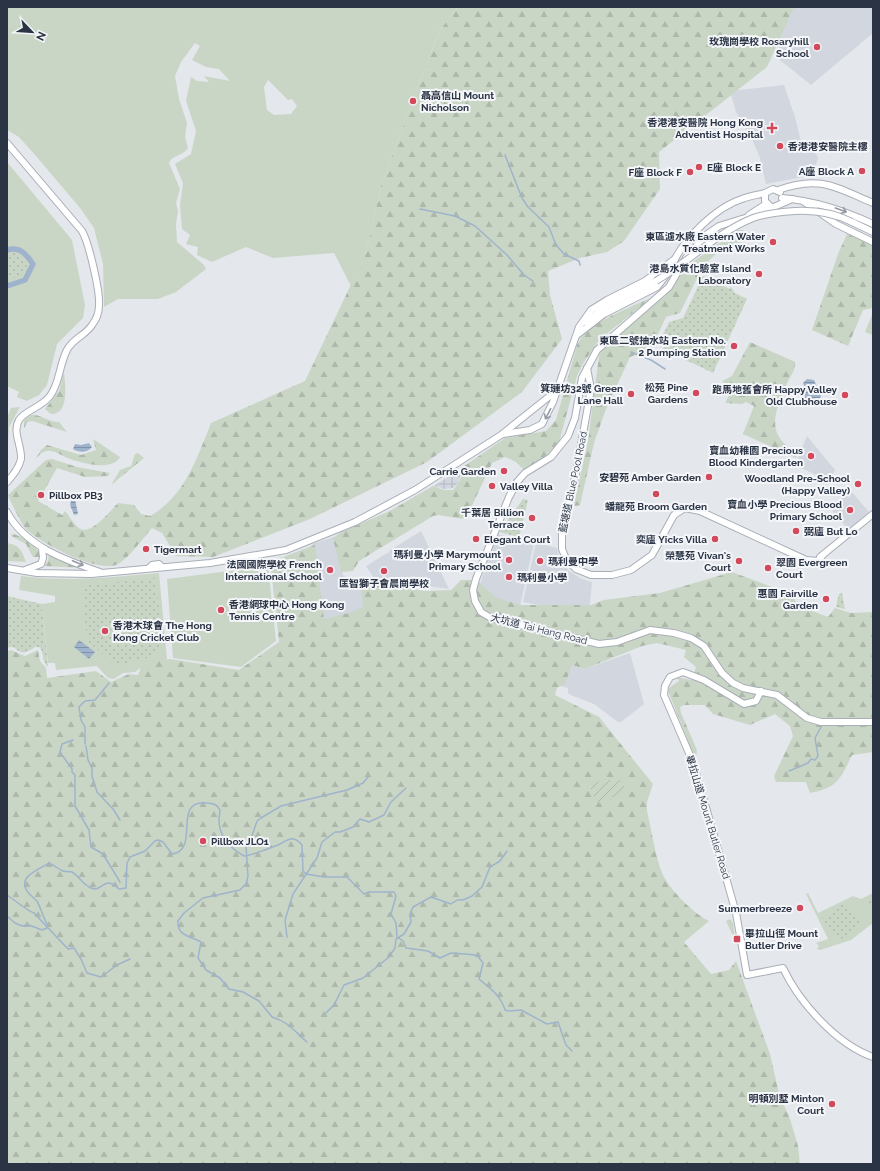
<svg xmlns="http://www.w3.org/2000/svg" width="880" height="1171" viewBox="0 0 880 1171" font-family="Raleway,'Noto Sans TC',sans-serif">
	<defs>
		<pattern id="industrial-grid" width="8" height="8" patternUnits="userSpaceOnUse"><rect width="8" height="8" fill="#d2d6de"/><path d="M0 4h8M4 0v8" fill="none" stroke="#b4b8c0"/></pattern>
		<pattern id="forest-firs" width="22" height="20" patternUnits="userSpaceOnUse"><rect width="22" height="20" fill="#c9d6c5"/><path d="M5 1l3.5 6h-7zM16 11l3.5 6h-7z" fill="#adb8ab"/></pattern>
		<pattern id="park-dots" width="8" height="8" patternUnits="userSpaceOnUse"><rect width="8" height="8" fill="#c9d6c5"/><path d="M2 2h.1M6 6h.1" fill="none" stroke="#adb8ab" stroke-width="1.8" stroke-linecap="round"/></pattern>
		<pattern id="garden-furrows" width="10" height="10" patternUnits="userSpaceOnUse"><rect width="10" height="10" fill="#c9d6c5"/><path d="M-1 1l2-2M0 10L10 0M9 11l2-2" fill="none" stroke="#adb8ab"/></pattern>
		<pattern id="water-rules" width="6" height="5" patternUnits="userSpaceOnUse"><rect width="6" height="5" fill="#9fb4cc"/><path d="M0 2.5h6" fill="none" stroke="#8293a7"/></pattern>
	</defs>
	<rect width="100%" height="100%" fill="#e4e7ec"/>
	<g fill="#d2d6de">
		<polygon points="789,7 873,7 873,33 811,85 780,60 775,21"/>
		<polygon points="784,85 795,117 802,146 814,150 818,158 813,175 766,184 760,158 752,139 736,112 730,91"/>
		<polygon points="807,436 835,470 829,481 795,465"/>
		<polygon points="851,491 869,512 848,529 830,508"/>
		<polygon points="421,531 449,589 406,583 402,576 393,581 374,578 366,566 389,552 398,569 389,551"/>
		<polygon points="497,534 534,543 520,606 502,602 478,590"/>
		<polygon points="334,537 343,575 349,580 356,583 361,582 365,610 320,630 312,544"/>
		<polygon points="536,543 557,548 559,558 569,571 582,579 592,582 590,604 582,609 565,610 523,602"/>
		<polygon points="630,653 644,704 621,722 618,722 594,704 571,695 568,693 568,688 561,686 568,664 585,669"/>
	</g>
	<polygon fill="url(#industrial-grid)" points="458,470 461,474 458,483 453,488 444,489 434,486"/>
	<g fill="#c9d6c5" fill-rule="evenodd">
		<path d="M7,7h451l-18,23 -25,64 -34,92 -15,67 -15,33 -17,-33 -61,5 -27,-11 -34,15 -15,-7 1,-8 -12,-3 4,-9 -8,-6 -2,-24 3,-22 -8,-19 16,-10 5,-23 -10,-30 5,-24 6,4 12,1 -5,-6 26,5 -11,-12 -13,-2 -14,-7 8,-14 -5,-3 -14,19 -6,14 4,23 8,24 -2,14 3,11c-5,8 -15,6 -19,15l11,26 -4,14 2,8 -2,13 1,18 27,23 2,4 -30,23 -18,7h-40l-14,8 -1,-43 -9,-36 -14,-20 -44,-52 -17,-19 -12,-7zM268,80l20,20 4,-1 5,7 -6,8 -17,1 -7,-5 -3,-23z"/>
		<polygon points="7,162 72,240 85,305 83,318 57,344 47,385 39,395 27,401 17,397 19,392 7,386"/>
		<polygon points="872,315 873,316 873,335 865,332"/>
		<polygon points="20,407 9,427 7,461 7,417 11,408"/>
		<polygon points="268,566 276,641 241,667 173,658 167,579"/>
		<path d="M159,573l8,86 -6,4 -17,2 -9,7 -12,1 -9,6 -6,-1 -11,-12 -41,4 -1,-7h-7l-6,-59 13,-2v-6l-36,-6 2,-14c46,6 93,1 138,-3z"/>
		<polygon points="808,893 818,913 853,896 861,899 873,893 873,923 851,940 820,950 817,949 819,946 816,943 828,939 806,894"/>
		<polygon points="730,919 733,923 735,940 726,921"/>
		<polygon points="414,1158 429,1163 430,1164 405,1164"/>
	</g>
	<g fill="url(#forest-firs)">
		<path d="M458,7h336l-27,60 -108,85 1,37 -36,52 -17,11 -27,6 -32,13 2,24 12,44 -40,53 -95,70 -117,57 -97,38 -37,-1 -14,-23 -10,-5c-9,10 -24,32 -36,37 -21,7 -73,-21 -89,-35 -5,-5 -16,-27 -19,-35l38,-35 6,-1 25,8 33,6 -2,3 -23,1 -28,-9 -19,33 24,14 3,-4c4,5 8,12 14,17 11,9 31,-17 39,-25l16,2 7,9 9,2c35,-20 47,-58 61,-93l94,-42 61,-128 15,-67 34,-92 25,-64z"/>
		<polygon points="738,230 743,230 746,234 746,237 730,253 717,253 703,266 680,313 666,317 651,349 630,357 606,409 594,443 580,505 576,506 574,505 588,441 599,356 601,350 665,296 683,269"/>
		<polygon points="847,234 873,245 873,308 863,310 848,346 812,330 838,254"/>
		<path d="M650,299l-50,40 -16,23 -7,14 -18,66c-10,11 -21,22 -35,28l-8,-8 -11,-5 -13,6 -24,51 -5,5 -25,-4 -5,1 -74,45 -6,10 -12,1 -8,-34 8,-6 49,-21 43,-25 11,4h9l4,-5 6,-11 -3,-5 45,-31 41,-7 10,-11 21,-75c12,-23 44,-33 66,-44z"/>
		<path d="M750,342l45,20c1,6 -3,12 -6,17 -13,29 -27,56 9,74l-2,5 -53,-24 11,-28 -8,-4 -4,2 -17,-1 6,-12 -9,-10 10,-5z"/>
		<path d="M64,372c1,12 6,42 -13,42l-6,-5 14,-18z"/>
		<path d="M31,415c10,-1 17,7 28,7l8,10 -35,-11 -5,1 -3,7v-9z"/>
		<path d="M93,439l27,18c-9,15 -39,6 -52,1 -6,-2 -12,-7 -18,-7 -6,-1 -11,4 -15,9l6,-10 6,-5 34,10 15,-5z"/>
		<polygon points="138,453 144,458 111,485 120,470 131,466 135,454"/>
		<path d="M12,534c9,1 28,13 28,23h-7l-7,-13 -15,-8z"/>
		<path d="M7,543c13,2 15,8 19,19l-19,-1z"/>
		<path d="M315,545l9,74 25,-6 14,-6 -2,-20 5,-5 60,9 25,-1 10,-10h16l18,17 24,8h72l13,-5 56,-7 72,-21 61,23 4,10 31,12 7,-9 16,5 22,-1v140l-21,3c-11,23 -14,33 -42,38l-4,-11h-30l-2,-6 19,-40 -3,-10 -15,-12 -25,11 -37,-11 -8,-9h-21l-4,2 1,6 16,37 -1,6 -3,-3 -25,-62 1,-3 10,-7 -2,-4 15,3 4,-13 -12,-10 2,-7 -29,-7 -15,3 -57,23 -13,-4 -7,19 -8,4 -2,7 44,22 54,67 -6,18v9c5,20 8,46 16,64 7,15 31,39 46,46l-25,21 27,32 18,-4 7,-9 34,93 9,40 11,25 8,27 2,18h-370l-16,-6 -9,6h-398l1,-513 3,-1 14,6 13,-6 2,11 6,7 1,10 49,-7 15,11 18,-8 9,1 4,-11 28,-5 69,11 40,-28 -9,-83 13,-2z"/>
		<polygon points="49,553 85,568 44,566 48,561"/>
	</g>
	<g fill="url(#park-dots)">
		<path d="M7,249c4,1 9,2 13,3 8,4 10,16 2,22 -4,3 -10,4 -15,6z"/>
		<polygon points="703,276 730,289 731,287 735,293 747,299 713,373 663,349 668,338 663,335 669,322 683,318"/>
		<polygon points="523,499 528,500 519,537 499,532"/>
		<path d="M156,578l6,67 -12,12 -34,9c-11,-9 -18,-17 -29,-25l-5,-55z"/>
		<polygon points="842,593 845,609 836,607 839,594"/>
		<path d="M7,596l35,8 6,63c-7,-6 -3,-15 -9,-20h-4c-20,14 -15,-4 -28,1z"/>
		<polygon points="873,895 873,912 872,912 865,900"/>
		<polygon points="844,902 861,924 839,941 822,918"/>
	</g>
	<path fill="url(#garden-furrows)" d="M602,779l8,1 3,3 4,-4c7,4 9,7 7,14l-9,4 -3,-1 -2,4 -3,-1 -2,4 -12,-1 1,-8 -6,-10 5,-3 7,1z"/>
	<g fill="url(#water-rules)">
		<polygon points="807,379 814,380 821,396 816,407 809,402 801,402 806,390 803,383"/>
		<path d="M89,443l3,4c-5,6 -13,6 -19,2l2,-5 6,1z"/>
		<path d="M72,499h3l3,15 -4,1c-2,-7 -6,-9 -2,-16z"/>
		<polygon points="79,640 95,652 89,659 74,647"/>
	</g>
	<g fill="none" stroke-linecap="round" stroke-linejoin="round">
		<g stroke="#9fb4cc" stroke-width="1.5">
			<polyline points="505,155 522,198 528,207 549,227 556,245 564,254 579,261 580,265"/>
			<polyline points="420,209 455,216 475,226 507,255 524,275 533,281"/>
			<polyline points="631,352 651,360 665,369"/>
			<polyline points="73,740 62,744 60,752 72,769 72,772 75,775 75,806 89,830 91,847 103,854 120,882"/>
			<polyline points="85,744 85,727 81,720 79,707 85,701 95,700 109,683"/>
			<polyline points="86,746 88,760 92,768 92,776 97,792 113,809 120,820"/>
			<polyline points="789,771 808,763 811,759 815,760 818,756 815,738 821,727"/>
			<path d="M7,895c6,4 22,17 27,18l34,36 6,-1 7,11 6,14 14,4 16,-12 13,-6"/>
			<path d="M7,916l8,7 7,3 7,-1 13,5 5,-2v-4c-4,-7 -7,-18 -10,-23 -4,-4 -9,-7 -11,-12 -7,-13 14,-20 23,-26 5,2 9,6 14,8 2,1 6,0 9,1 6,3 11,13 19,16 12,5 12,-14 28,1l7,-1 1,-25 3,-6 15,-6 10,-10 3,-1 5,2 9,12c29,-4 -1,-55 35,-51 6,0 11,2 13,7 0,3 -1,6 -1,10 0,17 11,28 25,36 3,1 32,-10 36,-12 9,-5 13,-9 22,1l1,26 3,3 18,3h23l17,17 5,-2h25l2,4 -5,18 5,9 1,14 6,4 3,7 22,3 12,7 11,-5 26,2 6,8 -4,16c11,9 22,17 26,31l4,1 12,-1 26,14 11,-2 8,23 6,6"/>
			<polyline points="287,937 285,920 293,894 317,858 322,842 335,832 340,832 353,827 360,819 369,822 384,815 391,802 406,788"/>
			<polyline points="326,1013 334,1005 344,985 363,978 389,957 395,948 396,939 404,934 411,922 410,914 413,907 431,897 451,904 457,900 463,900 472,896 482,887 490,867 500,861 507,851"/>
			<path d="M307,1042c-13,-11 -18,-20 -35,-25l-13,-16 -16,-9 -14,-3 -9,-11 -14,-8 -8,-12 3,-16c-11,-6 -24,-6 -23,-21l6,-8 19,-15 37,-8 6,-6 2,-8 -2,-29 5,-8 6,-18 4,-3 20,-12 66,-16 16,-7 5,-6"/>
		</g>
		<path stroke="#9fb4cc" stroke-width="5.5" d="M7,250c13,-4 19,4 26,14l-8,16 -18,6"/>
		<defs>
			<g id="secondary">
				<path d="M7,143l75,88c7,12 18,60 17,74 0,7 -3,15 -7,20 -7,11 -19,13 -25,25 -8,15 -7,33 -17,46 -8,11 -26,15 -31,24 -7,12 3,26 2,39 -2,9 -8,16 -14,23"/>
				<path d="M778,190c42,-15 57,-3 95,13"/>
				<path d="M782,198c33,3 61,12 91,26"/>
				<polyline points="792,199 758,214 719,226 706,235 686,258 669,287 597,350 582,378 575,418 568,436 551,457 525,473 517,482 509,497 476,579 473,590 475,601 481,612 491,618 599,644 617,642 650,630 674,633 691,638 704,646 722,673 733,683 743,688 777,695 807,718 821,722 873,722"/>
				<polyline points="803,201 836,224 873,242"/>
				<polyline points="771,207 765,201 765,193 773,189 780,192"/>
				<polyline points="749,215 766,204"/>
				<polyline points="852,222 873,232"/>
				<path d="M673,263c11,-24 43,-56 69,-64 7,-3 16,-4 23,-6"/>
				<polyline points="586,322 603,308 656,281"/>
				<polyline points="577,335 604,314 657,287 668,273"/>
				<polyline points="587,368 591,389 576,473 562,534 562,549 566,559 576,569 591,575 612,575 631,570 652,555 674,515 685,508 700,511 806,560 818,561 822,556"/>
				<polyline points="503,434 530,430 542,424 553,402 579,327 591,310 607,300 645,281 675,259"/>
				<path d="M7,512c18,34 58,48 93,60"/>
				<polyline points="820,557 873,514"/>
				<polyline points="7,568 37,573 91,574 210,563 286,550 355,522 415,490 501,435 556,391"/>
				<polyline points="149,568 152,565 159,564 162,567"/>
				<polyline points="25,570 41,564 43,558 42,548"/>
				<path d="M761,691l-5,10 -12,3 -40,-24 -21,-8 -13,5 -5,9 -1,9 28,65 15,51 29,102 11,62 36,-7c16,34 53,76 90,89"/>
			</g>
		</defs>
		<use href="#secondary" stroke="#a9aeb7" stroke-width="8"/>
		<use href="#secondary" stroke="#fff" stroke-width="6"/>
		<defs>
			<path id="secondary-bridge" d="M656,281c32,-19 62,-49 97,-63 14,-5 28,-6 42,-7 21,-1 39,2 57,11"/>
		</defs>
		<use href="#secondary-bridge" stroke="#a9aeb7" stroke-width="8" stroke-linecap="butt"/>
		<use href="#secondary-bridge" stroke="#fff" stroke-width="6"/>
	</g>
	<defs><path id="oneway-shaft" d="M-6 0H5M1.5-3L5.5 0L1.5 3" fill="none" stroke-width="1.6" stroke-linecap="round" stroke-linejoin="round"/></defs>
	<g stroke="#959aa2">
		<use href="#oneway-shaft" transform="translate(841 210) rotate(20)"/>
		<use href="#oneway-shaft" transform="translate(548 414) rotate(117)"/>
		<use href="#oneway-shaft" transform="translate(78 563) rotate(23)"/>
	</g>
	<g fill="#d1495b" stroke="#f4f6f9" stroke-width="1.5">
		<circle cx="817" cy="47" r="4"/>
		<circle cx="413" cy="101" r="4"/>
		<path d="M770 122h4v4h4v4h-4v4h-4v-4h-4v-4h4z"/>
		<circle cx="780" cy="146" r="4"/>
		<circle cx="699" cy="167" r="4"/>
		<circle cx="862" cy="171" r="4"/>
		<circle cx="690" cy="172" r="4"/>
		<circle cx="773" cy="242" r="4"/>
		<circle cx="759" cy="274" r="4"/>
		<circle cx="734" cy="346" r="4"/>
		<circle cx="696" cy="393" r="4"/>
		<circle cx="631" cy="394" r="4"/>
		<circle cx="845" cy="395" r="4"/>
		<circle cx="811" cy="456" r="4"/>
		<circle cx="504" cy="471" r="4"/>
		<circle cx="709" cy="477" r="4"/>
		<circle cx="858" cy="484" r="4"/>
		<circle cx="492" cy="486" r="4"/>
		<circle cx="656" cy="494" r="4"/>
		<circle cx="41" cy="495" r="4"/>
		<circle cx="850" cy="510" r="4"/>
		<circle cx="532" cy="518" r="4"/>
		<circle cx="796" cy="531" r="4"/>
		<circle cx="476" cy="539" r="4"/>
		<circle cx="715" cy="539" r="4"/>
		<circle cx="146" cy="549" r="4"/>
		<circle cx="509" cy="560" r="4"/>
		<circle cx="540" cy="561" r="4"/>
		<circle cx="739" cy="561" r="4"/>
		<circle cx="768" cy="568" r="4"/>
		<circle cx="330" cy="570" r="4"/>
		<circle cx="384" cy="571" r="4"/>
		<circle cx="509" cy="577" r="4"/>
		<circle cx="826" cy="599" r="4"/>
		<circle cx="221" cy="610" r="4"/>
		<circle cx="105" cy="631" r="4"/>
		<circle cx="203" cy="841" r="4"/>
		<circle cx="800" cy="908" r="4"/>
		<rect x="733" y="935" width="8" height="8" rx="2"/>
		<circle cx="832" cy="1104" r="4"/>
	</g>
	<g text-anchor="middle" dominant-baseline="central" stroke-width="4" stroke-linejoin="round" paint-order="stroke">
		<g font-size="10" font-weight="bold" fill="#2b3445" stroke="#f4f6f9" text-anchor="end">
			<text x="809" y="41">玫瑰崗學校 Rosaryhill<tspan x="809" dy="12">School</tspan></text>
			<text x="421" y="95" text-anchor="start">聶高信山 Mount<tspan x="421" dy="12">Nicholson</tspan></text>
			<text x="763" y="122">香港港安醫院 Hong Kong<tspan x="763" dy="12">Adventist Hospital</tspan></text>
			<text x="788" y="146" text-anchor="start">香港港安醫院主樓</text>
			<text x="707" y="167" text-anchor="start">E座 Block E</text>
			<text x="854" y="171">A座 Block A</text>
			<text x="682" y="172">F座 Block F</text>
			<text x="765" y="236">東區濾水廠 Eastern Water<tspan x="765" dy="12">Treatment Works</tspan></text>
			<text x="751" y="268">港島水質化驗室 Island<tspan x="751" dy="12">Laboratory</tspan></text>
			<text x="726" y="340">東區二號抽水站 Eastern No.<tspan x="726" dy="12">2 Pumping Station</tspan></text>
			<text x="688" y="387">松苑 Pine<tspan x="688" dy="12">Gardens</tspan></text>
			<text x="623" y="388">箕璉坊32號 Green<tspan x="623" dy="12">Lane Hall</tspan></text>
			<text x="837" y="389">跑馬地舊會所 Happy Valley<tspan x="837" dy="12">Old Clubhouse</tspan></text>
			<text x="803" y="450">寶血幼稚園 Precious<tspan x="803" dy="12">Blood Kindergarten</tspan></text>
			<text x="496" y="471">Carrie Garden</text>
			<text x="701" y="477">安碧苑 Amber Garden</text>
			<text x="850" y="478">Woodland Pre-School<tspan x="850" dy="12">(Happy Valley)</tspan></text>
			<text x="500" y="486" text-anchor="start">Valley Villa</text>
			<text x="49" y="495" text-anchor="start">Pillbox PB3</text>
			<text x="842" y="504">寶血小學 Precious Blood<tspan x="842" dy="12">Primary School</tspan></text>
			<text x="656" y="506" text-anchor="middle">蟠龍苑 Broom Garden</text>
			<text x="524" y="512">千葉居 Billion<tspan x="524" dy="12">Terrace</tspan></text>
			<text x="804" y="531" text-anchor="start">弼廬 But Lo</text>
			<text x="484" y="539" text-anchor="start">Elegant Court</text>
			<text x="707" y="539">奕廬 Yicks Villa</text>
			<text x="154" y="549" text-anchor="start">Tigermart</text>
			<text x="501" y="554">瑪利曼小學 Marymount<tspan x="501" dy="12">Primary School</tspan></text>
			<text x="731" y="555">榮慧苑 Vivan's<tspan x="731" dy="12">Court</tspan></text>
			<text x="548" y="561" text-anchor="start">瑪利曼中學</text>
			<text x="776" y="562" text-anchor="start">翠園 Evergreen<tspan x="776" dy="12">Court</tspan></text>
			<text x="322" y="564">法國國際學校 French<tspan x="322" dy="12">International School</tspan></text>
			<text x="517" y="577" text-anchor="start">瑪利曼小學</text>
			<text x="384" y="583" text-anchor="middle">匡智獅子會晨崗學校</text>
			<text x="818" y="593">惠園 Fairville<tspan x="818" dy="12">Garden</tspan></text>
			<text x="229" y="604" text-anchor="start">香港網球中心 Hong Kong<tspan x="229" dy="12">Tennis Centre</tspan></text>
			<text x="113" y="625" text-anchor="start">香港木球會 The Hong<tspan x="113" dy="12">Kong Cricket Club</tspan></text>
			<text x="211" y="841" text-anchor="start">Pillbox JLO1</text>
			<text x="792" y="908">Summerbreeze</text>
			<text x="745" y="933" text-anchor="start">畢拉山徑 Mount<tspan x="745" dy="12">Butler Drive</tspan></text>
			<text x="824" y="1098">明頓別墅 Minton<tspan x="824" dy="12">Court</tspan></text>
		</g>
		<g font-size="10" fill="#2b3445" stroke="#f4f6f9">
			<text transform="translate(573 482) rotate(-78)">藍塘道 Blue Pool Road</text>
			<text transform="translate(539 629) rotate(14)">大坑道 Tai Hang Road</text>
			<text transform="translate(708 817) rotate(73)">畢拉山道 Mount Butler Road</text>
		</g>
	</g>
	<rect width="880" height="1171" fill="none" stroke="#2b3445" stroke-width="16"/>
	<g transform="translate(32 32) rotate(115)" stroke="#f4f6f9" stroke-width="3" paint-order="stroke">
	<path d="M0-3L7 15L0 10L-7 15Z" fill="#2b3445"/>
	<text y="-6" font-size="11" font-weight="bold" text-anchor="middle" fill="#2b3445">N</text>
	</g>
</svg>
